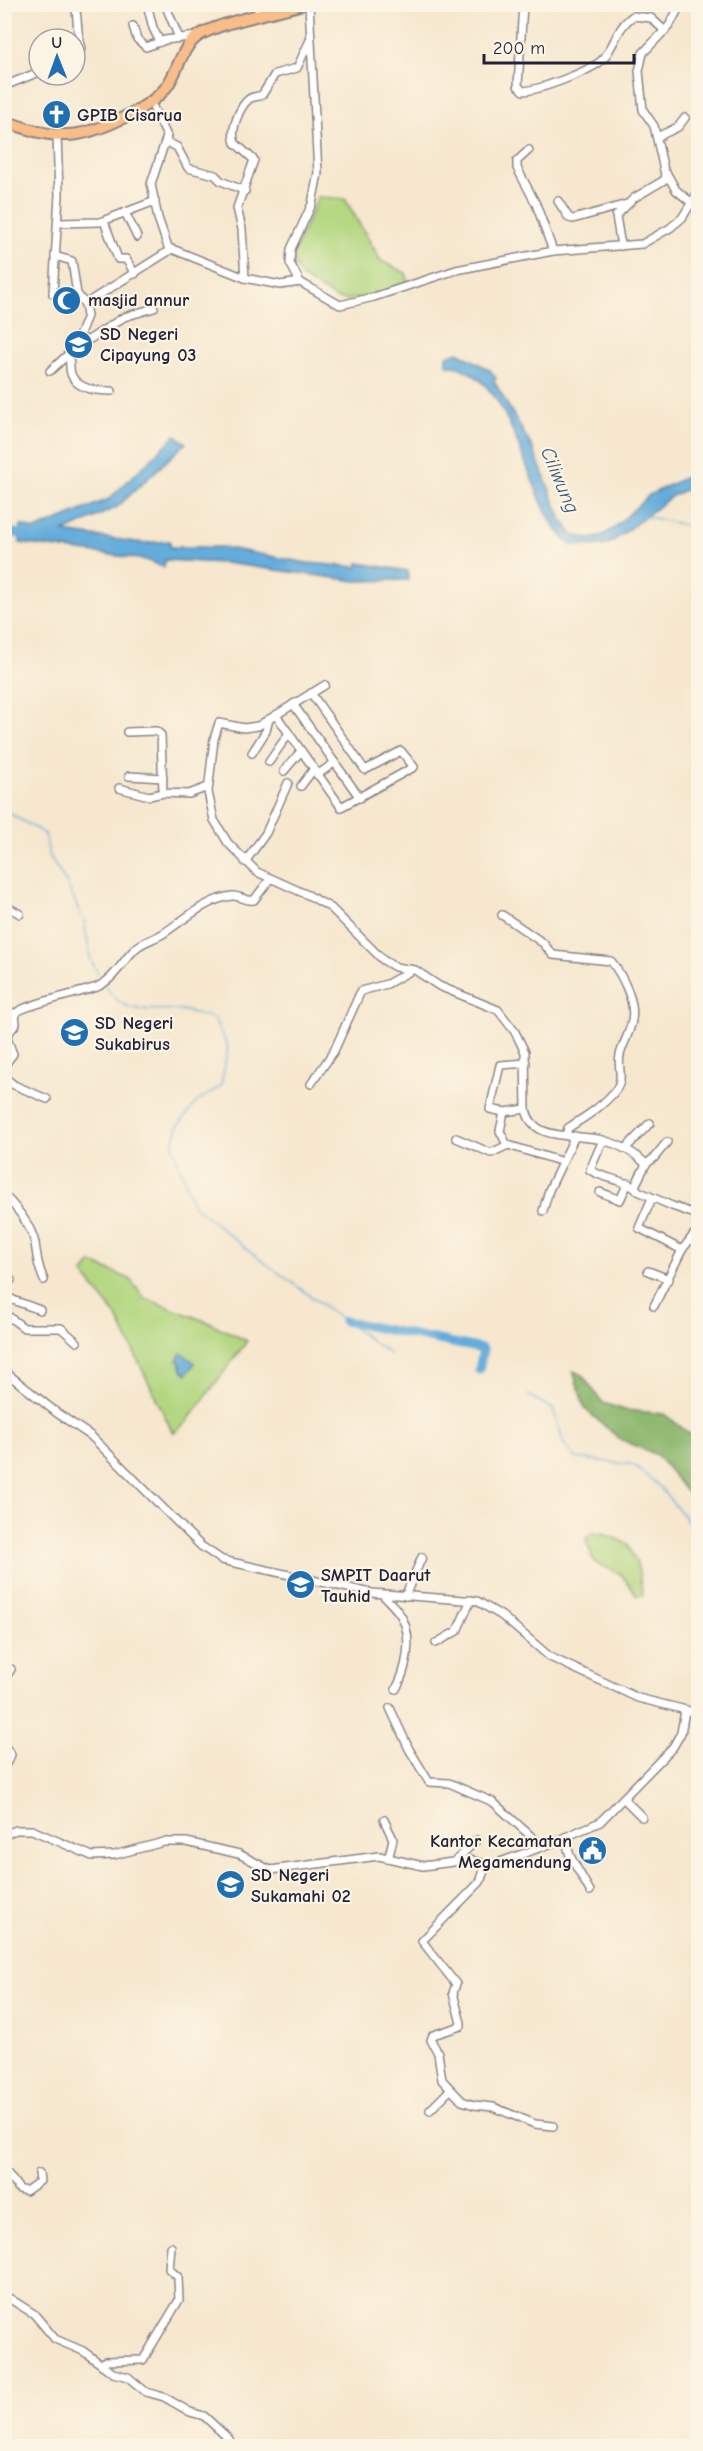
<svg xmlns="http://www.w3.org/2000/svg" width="703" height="2451" viewBox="0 0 703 2451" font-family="'Comic Neue',sans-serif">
	<rect width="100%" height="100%" fill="#fcf5e5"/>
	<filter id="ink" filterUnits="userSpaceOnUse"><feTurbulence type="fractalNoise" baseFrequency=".0167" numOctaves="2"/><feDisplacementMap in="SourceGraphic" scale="12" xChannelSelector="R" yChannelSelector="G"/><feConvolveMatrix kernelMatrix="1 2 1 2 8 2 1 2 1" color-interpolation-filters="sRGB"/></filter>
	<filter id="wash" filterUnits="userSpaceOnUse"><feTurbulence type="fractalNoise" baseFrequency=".008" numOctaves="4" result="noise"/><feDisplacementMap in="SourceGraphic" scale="24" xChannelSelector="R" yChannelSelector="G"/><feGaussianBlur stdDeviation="1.35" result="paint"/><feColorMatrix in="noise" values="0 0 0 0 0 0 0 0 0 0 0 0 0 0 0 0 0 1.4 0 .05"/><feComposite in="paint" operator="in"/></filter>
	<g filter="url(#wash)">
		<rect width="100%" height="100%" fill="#f6e7ce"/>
		<g fill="#b3d781" stroke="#6a7c5e" stroke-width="1.5">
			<polygon points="318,197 345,199 381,261 406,273 408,283 372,295 348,300 337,299 300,276 293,260 294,252"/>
			<polygon points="92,1263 130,1279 144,1298 210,1323 247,1341 186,1423 173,1433 116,1315 83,1274"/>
			<polygon points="595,1533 603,1533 628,1544 638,1567 643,1595 637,1596 621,1574 594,1562 586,1540 588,1535"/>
		</g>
		<polygon fill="#8eb86f" stroke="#586d55" stroke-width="1.5" points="573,1371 581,1374 603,1403 625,1410 664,1414 698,1440 698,1506 657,1455 620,1439 585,1409"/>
		<g fill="#63acdb" stroke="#42678b" stroke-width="1.5">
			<path d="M458,352l32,18 6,8 -2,3 39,68 29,71 11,15 16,4 11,-2 13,-8 36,-34 49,-24v13l-26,12 -60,46 -9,4 -32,-1c-48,-37 -52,-173 -124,-180v-9z"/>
			<polygon points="176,435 186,443 117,507 64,532 143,543 170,541 170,547 222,547 307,563 358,567 358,563 408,571 408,580 356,581 225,563 165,560 164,567 142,559 20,543 21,525 35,530 109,499"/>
			<polygon points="181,1353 195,1363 187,1374 182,1370 180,1361 177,1360"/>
		</g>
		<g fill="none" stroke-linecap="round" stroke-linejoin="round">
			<g stroke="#63acdb" stroke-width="1.5">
				<polyline points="644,516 698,528"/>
				<polyline points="4,810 45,834 49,855 67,884 84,921 91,961 102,981"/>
				<path d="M105,985c19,34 44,22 76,25 11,2 23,6 33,8l14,29 -7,39 -24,16 -19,24 -5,20 20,59 56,46 142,104"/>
				<polyline points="528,1395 553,1409 564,1444 576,1458 634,1465 660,1487 698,1534"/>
			</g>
			<g stroke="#63acdb" stroke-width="9">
				<polyline points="4,531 32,536"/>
				<polyline points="344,1321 483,1349 479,1370"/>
			</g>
		</g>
	</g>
	<g filter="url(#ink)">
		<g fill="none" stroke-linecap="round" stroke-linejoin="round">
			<defs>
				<g id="minor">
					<path d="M75,4c3,16 2,30 6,45l-6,7"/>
					<polyline points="147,4 153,28 160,42"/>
					<polyline points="165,4 179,38"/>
					<polyline points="256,4 260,16"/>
					<polyline points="309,4 318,173 312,204 291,249 290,263 300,282 340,305 374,297 456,270 553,251 642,244 670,228 682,218 698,192"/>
					<path d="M523,4l-5,82 5,5c17,-1 71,-21 81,-33 11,-14 14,-32 29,-42l18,2 14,13"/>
					<polyline points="133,26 137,39 146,47 165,40 197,36"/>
					<polyline points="4,86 39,72"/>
					<polyline points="151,103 167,136 151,184 158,218 169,250"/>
					<polyline points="657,137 678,127 685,118"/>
					<polyline points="167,142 177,147 188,168 215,175 221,181 245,191"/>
					<polyline points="529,150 517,161 517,168 536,204 553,251"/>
					<polyline points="667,174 676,190 692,203"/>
					<polyline points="558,201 569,218 573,219 627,204"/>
					<polyline points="125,212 137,237"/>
					<polyline points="104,221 118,259 126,259 135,274"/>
					<polyline points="58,223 100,222 155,201"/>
					<polyline points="621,246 616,216 634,198 666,179 654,126 643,110 639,71 643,53 669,26 681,4"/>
					<polyline points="55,256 72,261 77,294 85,304 172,249 245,278 280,285 300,282"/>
					<path d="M245,278l-3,-49 -5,-21 17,-48 -19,-17c-5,-12 4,-36 14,-44 4,-3 9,-2 13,-4l13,-21 22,-6 13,-28"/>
					<polyline points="53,294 59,195 57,135"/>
					<polyline points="85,304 87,316 79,336 87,341 124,317 154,308"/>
					<path d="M68,355c3,6 1,13 3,19 6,16 27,17 41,17"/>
					<polyline points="50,371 74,349 80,339"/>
					<path d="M325,685l-67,41 -14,2 -25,-5 -5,16 -6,53 6,28 14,23 29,29 53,24 21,12 52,52 12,7 20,3 24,16 59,24 17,22 10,20 1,57c6,34 51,24 76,31 16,4 32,12 44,24l-11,22 3,5 34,15 26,9"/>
					<polyline points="293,704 360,798"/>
					<polyline points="276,715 341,807 414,767 401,751 365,770 311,693"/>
					<polyline points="127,732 156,731 161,735 163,793"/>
					<polyline points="252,753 266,731 269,719"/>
					<polyline points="269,762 289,733"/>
					<polyline points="284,771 301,751"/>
					<polyline points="317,775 334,763"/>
					<polyline points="129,776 163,778"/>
					<polyline points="301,786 313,770"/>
					<polyline points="119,788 149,796 163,793 189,794 208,787"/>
					<polyline points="245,862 266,833 288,783"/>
					<polyline points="4,905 20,914"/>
					<path d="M502,915l41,28 10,12 58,6c11,14 25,41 21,59 -2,13 -9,23 -12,35 -3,13 5,23 -5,36 -12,15 -31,27 -47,37l-2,7"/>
					<polyline points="4,1009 15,1014"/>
					<path d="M15,1014c4,-8 68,-22 82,-27 18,-8 25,-26 39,-39 8,-7 19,-9 28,-15 20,-13 42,-34 68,-37 8,-1 14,6 22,4l16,-21"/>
					<polyline points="526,1063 500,1065 490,1109 504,1112 526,1109"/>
					<polyline points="4,1066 13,1054 6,1036 16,1024 15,1014"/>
					<polyline points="4,1077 14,1085 47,1099"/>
					<polyline points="311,1084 334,1051 361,991 387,984 412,970"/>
					<polyline points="504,1112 500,1131 507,1145"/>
					<polyline points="456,1138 491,1153 508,1145 563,1162"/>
					<path d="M603,1140l-13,30c14,9 33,9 46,19"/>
					<polyline points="625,1149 650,1123"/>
					<polyline points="646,1164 654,1158 667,1142"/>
					<polyline points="600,1192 620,1200 628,1183"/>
					<path d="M4,1195c13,13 27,31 31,48 2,14 3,24 9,37"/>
					<polyline points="652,1198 639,1228 682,1250"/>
					<polyline points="543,1211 549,1190 575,1136"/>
					<polyline points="648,1271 669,1279"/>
					<polyline points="4,1290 11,1280"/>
					<polyline points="4,1294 13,1300 40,1310"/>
					<polyline points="654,1306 682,1250 698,1229"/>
					<polyline points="4,1313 24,1328 61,1328 77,1342"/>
					<polyline points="4,1371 57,1413 91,1436 201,1546 222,1560 371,1593 477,1601 502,1616 550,1657 638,1698 698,1713"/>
					<path d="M383,1595c7,8 16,15 20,25 10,20 3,51 -7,69"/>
					<polyline points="405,1596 422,1557"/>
					<polyline points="436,1643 457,1631 471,1600"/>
					<polyline points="4,1680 11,1669"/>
					<polyline points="390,1708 409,1749 429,1782 449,1783 493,1802 543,1847"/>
					<polyline points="4,1745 11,1755 4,1767"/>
					<polyline points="624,1799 642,1817"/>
					<polyline points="384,1820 393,1839 389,1856"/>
					<polyline points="4,1835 16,1830 32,1830 92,1856 114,1855 164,1842 186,1842 239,1854 270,1870 379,1856 423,1866 468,1860 492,1865 547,1845 600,1822 673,1747 681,1733 685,1711"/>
					<polyline points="565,1837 570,1856 590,1891"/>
					<polyline points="455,1861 477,1840"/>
					<polyline points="486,1865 480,1882 422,1941 456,1984 453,1993 461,2023 461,2026 433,2035 431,2040 438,2053 442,2080 462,2101 474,2105 493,2107 535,2124 553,2126"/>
					<polyline points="430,2110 450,2090"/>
					<polyline points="4,2174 8,2174 19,2189 26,2191 40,2181 39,2173"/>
					<polyline points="4,2295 34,2314 55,2339 83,2351 113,2373 128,2377 146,2392 164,2397 190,2412 204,2416 229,2439 232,2446"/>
					<polyline points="102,2365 105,2361 143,2360 179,2300 178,2277 169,2269 171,2247"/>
				</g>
				<path id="highway" d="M4,121c21,7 41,15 63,14 26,0 85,-27 100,-49 12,-16 14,-39 31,-50 19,-13 80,-25 105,-32"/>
			</defs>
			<use href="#minor" stroke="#8c8484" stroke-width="10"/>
			<use href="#highway" stroke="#8c8484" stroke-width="14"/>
			<use href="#minor" stroke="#fff" stroke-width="7"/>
			<use href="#highway" stroke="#f8bd89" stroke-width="10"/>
		</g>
	</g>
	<defs>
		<symbol id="church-disc" viewBox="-11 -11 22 22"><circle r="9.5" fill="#1f6fb2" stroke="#fcf5e5"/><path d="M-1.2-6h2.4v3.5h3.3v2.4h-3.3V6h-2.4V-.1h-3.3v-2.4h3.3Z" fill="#fff"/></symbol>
		<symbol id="mosque-disc" viewBox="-11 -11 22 22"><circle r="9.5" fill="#1f6fb2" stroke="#fcf5e5"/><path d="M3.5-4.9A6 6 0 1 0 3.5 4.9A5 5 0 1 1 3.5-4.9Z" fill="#fff"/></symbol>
		<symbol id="school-disc" viewBox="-11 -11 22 22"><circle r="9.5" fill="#1f6fb2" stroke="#fcf5e5"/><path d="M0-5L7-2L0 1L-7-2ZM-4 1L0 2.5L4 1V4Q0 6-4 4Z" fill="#fff"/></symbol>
		<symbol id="civic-disc" viewBox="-11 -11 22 22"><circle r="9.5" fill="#1f6fb2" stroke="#fcf5e5"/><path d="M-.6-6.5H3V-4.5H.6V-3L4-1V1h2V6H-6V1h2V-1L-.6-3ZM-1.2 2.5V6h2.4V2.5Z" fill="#fff"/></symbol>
	</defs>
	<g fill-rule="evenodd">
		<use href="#church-disc" x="40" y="98" width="33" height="33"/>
		<use href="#mosque-disc" x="50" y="284" width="33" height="33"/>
		<use href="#school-disc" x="62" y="328" width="33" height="33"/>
		<use href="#school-disc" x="58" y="1016" width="33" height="33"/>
		<use href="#school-disc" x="284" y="1568" width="33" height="33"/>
		<use href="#civic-disc" x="576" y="1834" width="33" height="33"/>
		<use href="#school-disc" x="214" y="1868" width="33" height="33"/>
	</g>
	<g text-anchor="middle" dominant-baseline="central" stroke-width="4.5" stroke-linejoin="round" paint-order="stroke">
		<g font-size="18" font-weight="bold" fill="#22223b" stroke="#fcf5e5" text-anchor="start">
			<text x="77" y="115">GPIB Cisarua</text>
			<text x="88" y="300">masjid annur</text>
			<text x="100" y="334">SD Negeri<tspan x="100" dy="21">Cipayung 03</tspan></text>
			<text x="95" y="1023">SD Negeri<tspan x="95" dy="21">Sukabirus</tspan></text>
			<text x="321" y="1575">SMPIT Daarut<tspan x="321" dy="21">Tauhid</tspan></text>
			<text x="572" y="1841" text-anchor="end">Kantor Kecamatan<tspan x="572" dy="21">Megamendung</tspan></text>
			<text x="251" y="1875">SD Negeri<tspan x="251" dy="21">Sukamahi 02</tspan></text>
		</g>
		<g font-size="20" font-style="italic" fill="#3c597b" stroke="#fcf5e5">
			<text transform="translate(560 480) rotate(67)">Ciliwung</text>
		</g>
	</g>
	<rect width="703" height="2451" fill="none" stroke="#fcf5e5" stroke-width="24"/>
	<g transform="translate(57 57) rotate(359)"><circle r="28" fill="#fcf5e5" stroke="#a5a1a1" stroke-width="1.5"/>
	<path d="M0-4.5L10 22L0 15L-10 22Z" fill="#1f6fb2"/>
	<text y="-9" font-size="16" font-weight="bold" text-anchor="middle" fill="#22223b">U</text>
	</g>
	<path d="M484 54v9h150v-9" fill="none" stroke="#22223b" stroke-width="3"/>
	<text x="493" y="54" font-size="18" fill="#22223b" stroke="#fcf5e5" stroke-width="4.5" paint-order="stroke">200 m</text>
</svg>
